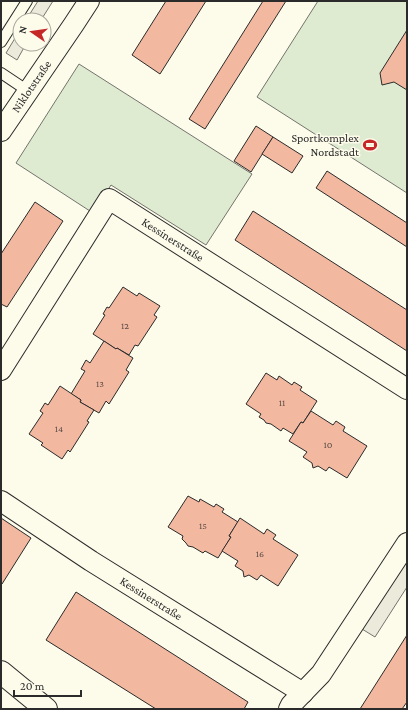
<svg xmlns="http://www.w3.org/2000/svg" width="408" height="710" viewBox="0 0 408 710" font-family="'Crimson Pro',serif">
	<rect width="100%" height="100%" fill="#fdfbea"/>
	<g fill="#deebd1" stroke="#74746e">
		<polygon points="318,1 407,1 407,193 257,97"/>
		<polygon points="79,64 252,174 206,245 111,185 93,213 16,163"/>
	</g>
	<g fill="#eceadb" stroke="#74746e">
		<polygon points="38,1 53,1 41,20 26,20"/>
		<polygon points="20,30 20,44 26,44 17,60 6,53"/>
		<polygon points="407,558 407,587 375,637 362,629"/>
	</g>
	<g fill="#f2b8a0" stroke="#2b2b2b">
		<polygon points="166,1 206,1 160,74 132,55"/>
		<polygon points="263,1 286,1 205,129 189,119"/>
		<polygon points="407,30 407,90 394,82 382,85 380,73"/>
		<polygon points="256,126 273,137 251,172 234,161"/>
		<polygon points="273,137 303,156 292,173 262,154"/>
		<polygon points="327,171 407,223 407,247 316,188"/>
		<polygon points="35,202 63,221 7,307 1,304 1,254"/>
		<polygon points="253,211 407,310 407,351 235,240"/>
		<polygon points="123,287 137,296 139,293 160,306 154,315 157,317 138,346 135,345 129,355 117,348 116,349 93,334 105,315 103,314 107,307 109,308"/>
		<polygon points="104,341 116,349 117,348 133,358 126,370 129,372 109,404 106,401 99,413 80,402 81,400 71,394 85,371 81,369 86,360 90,363"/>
		<polygon points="266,373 277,380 279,376 292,385 294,382 302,387 300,390 317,401 303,423 301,422 293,434 283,428 281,431 271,424 266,423 264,420 259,417 261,414 246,404"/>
		<polygon points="60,386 81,400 80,402 94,410 87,421 89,422 70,452 68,450 62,459 41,445 43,443 29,434 43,413 40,411 45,403 48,405"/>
		<polygon points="311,411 333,425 336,421 345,427 343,431 367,446 347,478 329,467 326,471 318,466 313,468 312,463 303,457 307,452 289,441 301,422 303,423"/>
		<polygon points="188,496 199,502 200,499 214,507 216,504 224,509 222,512 238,522 229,536 231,537 218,558 205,551 203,553 193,547 188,546 186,543 182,539 183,536 168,527"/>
		<polygon points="1,518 31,538 2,584 1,584"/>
		<polygon points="240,518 264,534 267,529 276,535 273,539 298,555 278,586 261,575 257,580 249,575 244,577 243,571 235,566 238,561 222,551 231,537 229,536"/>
		<polygon points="76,592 248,702 244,709 156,709 46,640"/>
		<polygon points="407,635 407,702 402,709 360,709"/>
	</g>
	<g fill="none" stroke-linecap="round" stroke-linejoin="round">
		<defs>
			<g id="lane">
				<polyline points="1,42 27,1"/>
				<polyline points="1,73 28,91"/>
			</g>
			<g id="street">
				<path id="s1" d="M1,131l73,-107 15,-23"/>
				<path id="s2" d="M1,370l108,-171 298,190"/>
				<path id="s3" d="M1,501l90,60 212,132"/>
				<polyline points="289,709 291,705 321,674 407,543"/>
			</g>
			<polyline id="primary" points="1,672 46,709"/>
		</defs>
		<use href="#lane" stroke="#2b2b2b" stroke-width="12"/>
		<use href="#street" stroke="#2b2b2b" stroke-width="22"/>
		<use href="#primary" stroke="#2b2b2b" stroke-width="24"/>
		<use href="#lane" stroke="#fdfbea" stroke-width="10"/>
		<use href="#street" stroke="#fdfbea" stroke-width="20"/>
		<use href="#primary" stroke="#fdfbea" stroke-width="22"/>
	</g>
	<defs>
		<symbol id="stadium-bare" viewBox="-9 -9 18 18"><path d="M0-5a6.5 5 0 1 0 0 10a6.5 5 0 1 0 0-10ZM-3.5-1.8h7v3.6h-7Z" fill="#c62828" stroke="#fdfbea" stroke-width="2.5" paint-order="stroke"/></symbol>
	</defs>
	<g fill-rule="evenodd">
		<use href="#stadium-bare" x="360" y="135" width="20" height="20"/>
	</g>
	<g text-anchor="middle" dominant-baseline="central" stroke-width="3" stroke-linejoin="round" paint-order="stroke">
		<g font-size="10" fill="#5d4e48">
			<text x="125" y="325">12</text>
			<text x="100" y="383">13</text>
			<text x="282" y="402">11</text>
			<text x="59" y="428">14</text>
			<text x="328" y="444">10</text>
			<text x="203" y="525">15</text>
			<text x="260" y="553">16</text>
		</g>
		<g font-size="12" fill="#2b2b2b" stroke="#fdfbea">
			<text stroke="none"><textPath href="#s1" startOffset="54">Niklotstraße</textPath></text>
			<text stroke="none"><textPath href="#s2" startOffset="278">Kessinerstraße</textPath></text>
			<text stroke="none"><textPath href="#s3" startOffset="179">Kessinerstraße</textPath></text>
		</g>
		<g font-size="12" fill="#2b2b2b" stroke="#fdfbea" text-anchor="end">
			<text x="359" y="138">Sportkomplex<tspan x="359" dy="14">Nordstadt</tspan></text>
		</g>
	</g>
	<rect width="408" height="710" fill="none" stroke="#2b2b2b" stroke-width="4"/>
	<g transform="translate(32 32) rotate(283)"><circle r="19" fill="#fdfbea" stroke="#a9a89e"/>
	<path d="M0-3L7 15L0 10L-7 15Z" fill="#c62828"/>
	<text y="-6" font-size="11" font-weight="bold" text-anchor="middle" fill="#2b2b2b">N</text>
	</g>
	<path d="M14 690v6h67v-6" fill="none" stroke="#2b2b2b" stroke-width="2"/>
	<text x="20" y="690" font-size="12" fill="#2b2b2b" stroke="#fdfbea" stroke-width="3" paint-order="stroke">20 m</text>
</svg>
